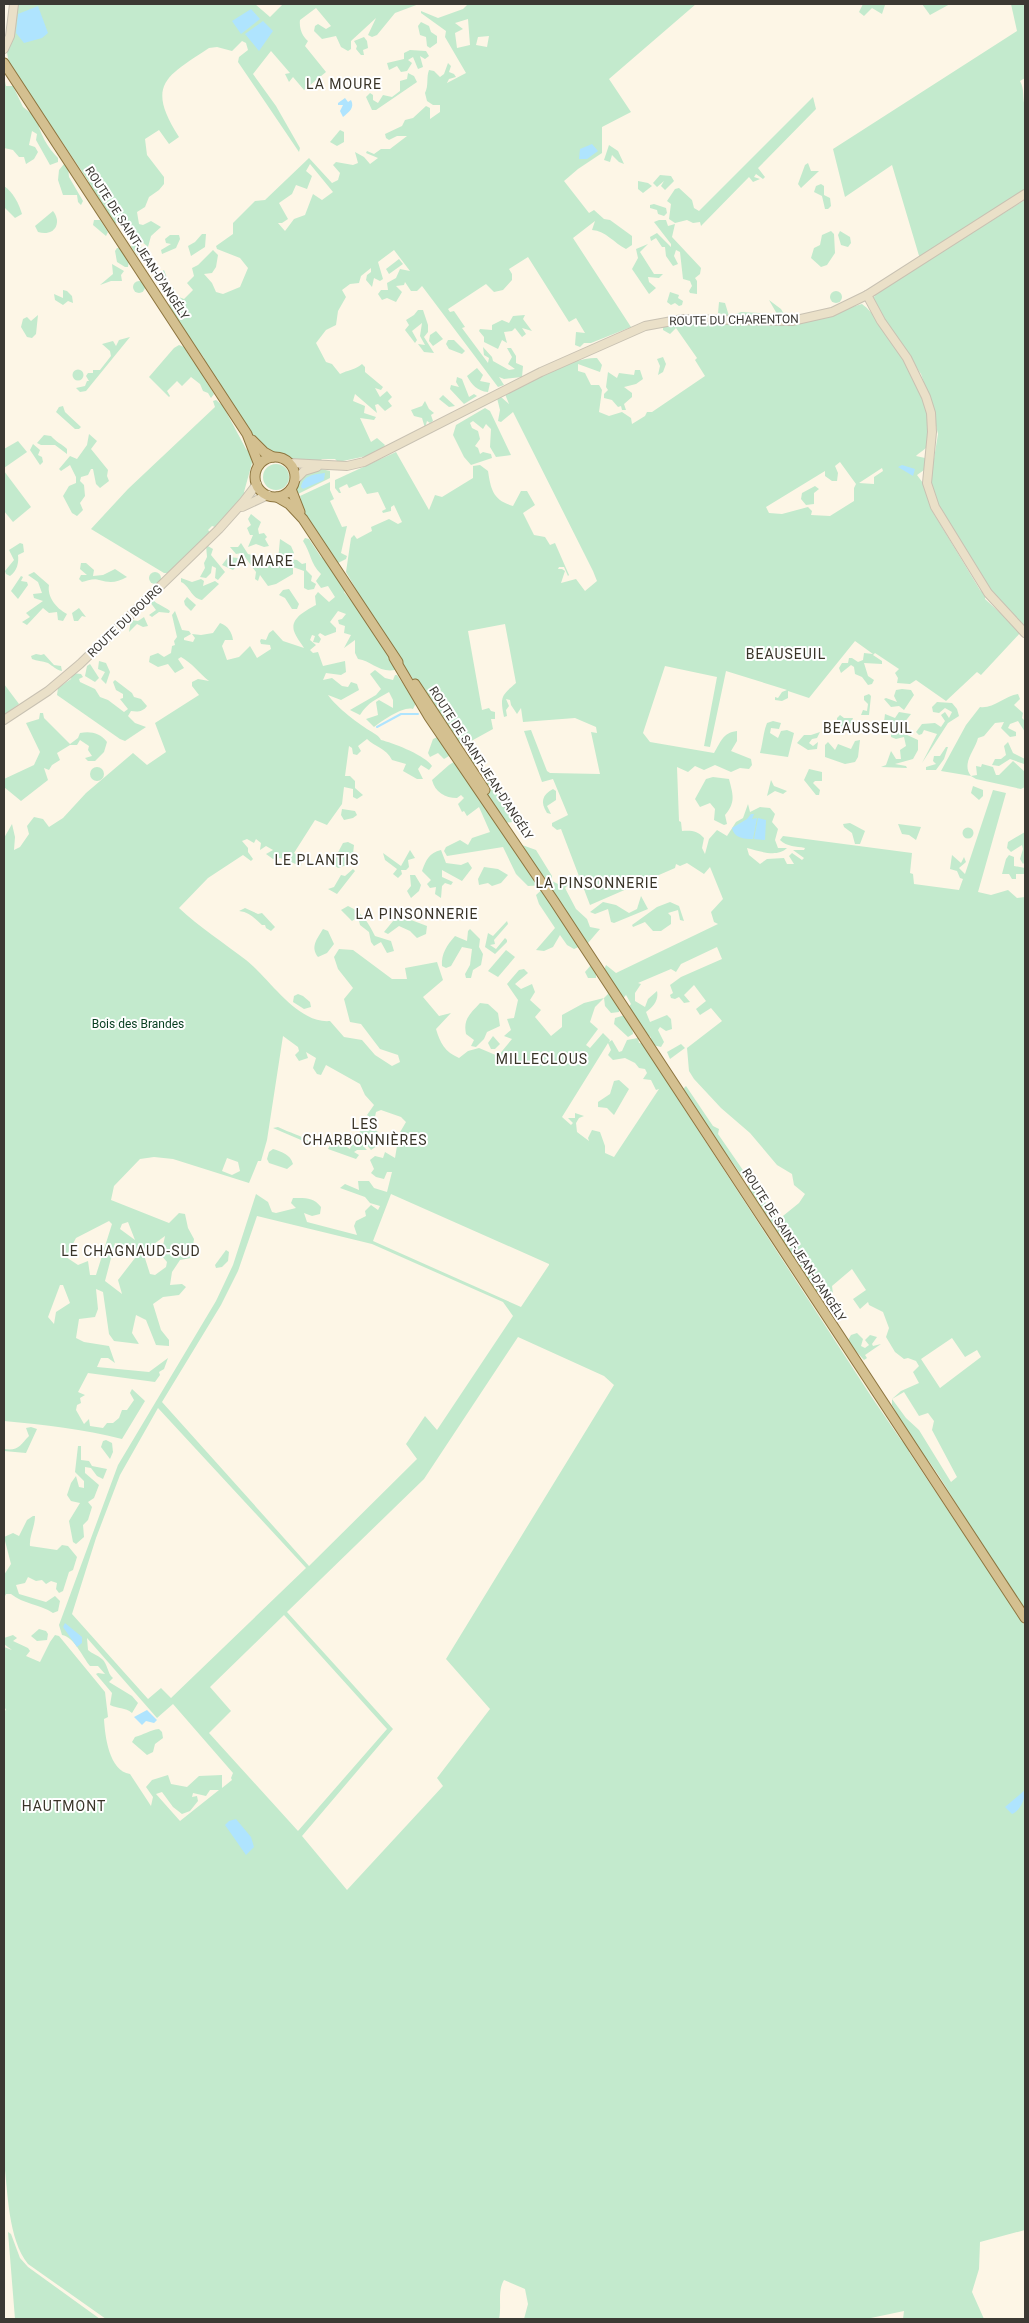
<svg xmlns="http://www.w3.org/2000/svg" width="1029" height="2323" viewBox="0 0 1029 2323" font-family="Roboto,sans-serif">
	<rect width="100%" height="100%" fill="#fdf6e6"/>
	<g fill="#c3eacd" fill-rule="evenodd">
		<path d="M17,4h238l15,13 13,-13h136l-24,9 -18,22 -5,2 -4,-2 8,-17 -25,23v8l-3,2 -7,-4 -5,-11 -14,3 -8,-8 1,-5 3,-2 8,5 5,-3 -15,-18 -16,12c-1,8 2,16 8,21l-3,5 21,26 -22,18 -11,-13 -4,5 -4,-8 5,-1 -19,-22 -18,23 23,32 24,42 -1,4 -61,-90 1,-5 9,-7 -2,-7 -4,-2 -10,10 -15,-4 -8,1c-44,29 -63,37 -30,89l-10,7 -10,-14 -14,9 2,16 17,22v7l-5,6 -10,7 -4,10 -8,5 2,12 4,1 8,-4 10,6 -10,9 -3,11 -9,-8 -11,-15 -14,-1c-9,-11 -17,-25 -25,-36v-5l-80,-119 -2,-10z"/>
		<path d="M468,4h228l-87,75 22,33 -29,15v26l-24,16 -14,12 25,32 5,-3 10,9 6,1 22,16v9l-6,4c-12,-6 -20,-18 -34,-19l3,-9 -22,17 58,89 -40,16h-7l-4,4 -5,-2 1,-13 9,1 -9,-15 -7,4 -41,-65 -19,12 3,5v6l-9,10 -9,2 -8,-8 -38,25 2,3 4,-1 11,16 -3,1 26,35 1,-5 -5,-3 -1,-8 9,10 1,4 16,9 6,-1 -7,-5 4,-7 -5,-9h4l5,8v7l7,3 -1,11 -18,2 -5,-2 5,8 -6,2 -76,-101 -5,5h-6l-6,-9 -1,3 -8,1 6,6 -6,10 -9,-4 -5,2 -4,-6 3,-4h7l-1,-7 9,-5 4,-9 10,2 -16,-21 -16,12 5,17 -3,2 -6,-3 -2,9 -6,-7 1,-5 4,-3v-4l-10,8 -2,7 -9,1 -8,6 4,7 -8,14 -2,14 -10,5 -10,13 10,19 6,2 8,10c8,-4 15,-4 22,-10l3,3v5l18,15 -2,3 -6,-2 5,9 7,-6 5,6 -4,4 4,5 -7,5 -7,-7 -3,1 2,8 -22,-19 -2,7 12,5 -1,7 12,4 -2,3 -14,-2 11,24 6,-4 8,7 -3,4 -7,2 1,3 -38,8 -3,-3h-13l-3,3c-15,-1 -36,-2 -49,-9 -18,-10 -43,-56 -53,-75 -9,-3 -14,-12 -13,-20l-35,-49 1,-8 -1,-9 4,-5 3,9 8,3 9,-9 -6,-7 7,-7 -2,-8 6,-3 15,-15 5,5 -2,12 -4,6 -8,1 8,9 4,9 7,2 17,-7 8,-19 -8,-10 -23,-9 -1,-3 17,-12v-11l22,-22 10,-1 44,-42 23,25 6,-3 2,-7 -7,-8 3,-3 17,3 5,-2 -3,-11 9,5 6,7 8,-6 -12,-5 1,-2 7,3 7,-5h9l17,-13h-10l-8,4 -3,-2 -1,-4 17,-8 3,-6 8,-2 13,-12 4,2v11l10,-7v-7h-7l-6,-4 -2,-8c4,-8 1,-15 4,-23l5,1 6,6 4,-3 4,-11 3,3 -2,6 5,2 2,3 -7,2 -2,4 19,-10 -21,-36 1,-6 -25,-18v-2l17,7 25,-9zM468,19l2,26 -13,3 -2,-15 8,-4 -8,-6zM489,36l-2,11 -11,-2 2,-8zM310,164l23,28 -11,8 -9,-6 -8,21 -11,4 -9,12 -7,-8h4l6,-4 -9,-16 13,-9 4,-9 11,4 5,-13 -6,-5z"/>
		<polygon points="863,4 884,4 885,5 882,14 872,8 864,16 859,12"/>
		<polygon points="922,4 950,4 930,15"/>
		<path d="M1011,4h14v74l-5,3c5,9 2,16 5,26v83l-105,69 -28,-94 -47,32 -12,-48 184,-118z"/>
		<polygon points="421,22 429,26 431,32 437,36 437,43 430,48 427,46 426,37 420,35 418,26"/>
		<polygon points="364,37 367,41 368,48 363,50 364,55 361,55 356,49 357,46 354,41"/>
		<polygon points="410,50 426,51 429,56 425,59 420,56 423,67 418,69 413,57 408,60 412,63 407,71 401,72 397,66 389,70 387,63 404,59 404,53"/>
		<polygon points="408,73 414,76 417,82 376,110 372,110 366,97 370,93 373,95 373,100 378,103 383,95 392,97 400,91 400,81 407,79"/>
		<path d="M4,76l2,10h7l10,21 14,11c2,15 11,30 21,40v4l-8,3 -14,-25 1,-6 -5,-3 -3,14 6,2 3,5 -4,7 -8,5 -2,-7h-5l-6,-7 -9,-2z"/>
		<polygon points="813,97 816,109 758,168 765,177 763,179 756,174 754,177 760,179 753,182 749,177 701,226 700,222 693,223 687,220 675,223 669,219 671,204 667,201 675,189 679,188 692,200 694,208 699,211"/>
		<polygon points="340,130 344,132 344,142 337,146 330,142"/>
		<polygon points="609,145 618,151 624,164 619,162 612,155 610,162 604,160"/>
		<polygon points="808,163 811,171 819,171 801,188 798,184 805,165"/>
		<polygon points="64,164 68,167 69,177 83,201 81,205 78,202 77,195 63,195 58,180 59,170"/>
		<polygon points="660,175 671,176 674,181 665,190 661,186 664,181 657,187 653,183"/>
		<polygon points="638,181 648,183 652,186 643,193 638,189"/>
		<polygon points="821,184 824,186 824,195 830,198 831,206 828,209 825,209 822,196 814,192 816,186"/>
		<path d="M4,186c9,6 15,18 18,28l-7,4 -11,-11z"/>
		<polygon points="1025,200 1025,628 994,598 934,499 930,483 938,434 930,400 921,374 879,313 873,299 877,292"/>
		<polygon points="654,204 666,208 667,213 664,216 658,214 657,210 650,208 650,205"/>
		<path d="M53,211c10,13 0,26 -15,21l-3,-6z"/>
		<polygon points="94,220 100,220 108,232 106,236 93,225"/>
		<polygon points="659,220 666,220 668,226 675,224 672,237 701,268 700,274 695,278 697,281 697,294 690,293 689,291 692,286 690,281 683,279 680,252 676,250 674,256 678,264 673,266 666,256 665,247 662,247 656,238 651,241 650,237 657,233 671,247 671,244 654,222"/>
		<polygon points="831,231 834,234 835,253 827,265 821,267 811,258 814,248 820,245 822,235"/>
		<polygon points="840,231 850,237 851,243 848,247 841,245 838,235"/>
		<polygon points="202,234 206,234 205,247 191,256 188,246 195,242"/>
		<polygon points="170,235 179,235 180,239 176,248 162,254 161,250 171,244 166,243 165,239"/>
		<polygon points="135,239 141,246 143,255 139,257 131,247"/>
		<polygon points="648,244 640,252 654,274 663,274 659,278 648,277 649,282 656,288 649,294 632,269 638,258 636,249"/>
		<polygon points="117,248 120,248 129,260 128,267 125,267 117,262 115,251"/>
		<polygon points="399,259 403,264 389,274 386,269"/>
		<polygon points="112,264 124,271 121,275 122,281 111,281 100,285 113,274"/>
		<polygon points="164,270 168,281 160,285 158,284 155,276"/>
		<circle cx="139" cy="287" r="6"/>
		<polygon points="63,290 67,291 72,296 73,303 68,301 63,305 55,300 54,294 63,298"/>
		<circle cx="836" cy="297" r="6"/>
		<polygon points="670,292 679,295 678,298 683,301 682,305 679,306 675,303 671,305 667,302"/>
		<polygon points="769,300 781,309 785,316 733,315 741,312 777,314"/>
		<polygon points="719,302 725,303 729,316 718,313"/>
		<path d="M862,304c25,18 82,112 65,142 -1,3 -8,7 -11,10l9,2 2,5 -3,7 -7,5 9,12 5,22 49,81 6,5 -1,4 36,33 -40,43 -4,-3 -31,29 -30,-21 -6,4 -13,-1 1,-5 -3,-5 4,-4 -24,-16 -2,2 9,6v3l-18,-1 4,13 6,4 -2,4 -4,1 -6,-8 -7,-3 -1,-7 -3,-2 -10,8 -2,-5 3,-5h6l1,-5h3l6,4 5,-2 1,-7 9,1 -18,-13 -46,57 -21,-7v7l-6,3 -7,-1v-3l3,1 4,-6 5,-2 -61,-19 -16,76 -6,-1 13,-69 -52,-11 -22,67 7,9 64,11c7,-11 8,-20 23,-22v10l-6,10 20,8 1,6 -3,4 -9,-1 -9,4 -16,-7 -11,5 -9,-4 -7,6 -11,-5 2,54 2,1 1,9c9,-1 16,0 22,7l-2,10 3,6 4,-15 8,-9 10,6 9,-14 7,-4 5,-14 2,8 10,-5 10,1 5,6 -3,8 6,7 -3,11 3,8h9c-10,10 -28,3 -40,0l2,7 11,9 7,-5 17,-1 3,6h7l-5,-8 3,-3 10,7 2,-2 -11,-8h11l1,-2c-9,-2 -18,-1 -25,-8l3,-4 129,17 -2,20 3,1 1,10 45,6 4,-11 -3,-1 -3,-7 -7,-2 2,-14 9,8 3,-6 2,5 -7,6 6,6 28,-84 13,3 -28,99 13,3 17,-5 9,8 8,-1v717l-86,-138 -11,-16 -4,1 -10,-14v-7l-11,-9 -9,-17 2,-2 -4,-7v-6l9,-8 18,-8 -6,-11 6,-6 -3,-5 -8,-3 -4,1 -9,-7 -9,-15 3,-9 -6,-16 -14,-7 -1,-3 -8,7 -7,-10 13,-9 -14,-21 -20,17 1,8 -7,4 -5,-6 -3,2 -70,-107 3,-5 27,38 21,-17 6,-9 -11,-9 -2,-11 -15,-9 -27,-32 -29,-25 -27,-29 -5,-8 -2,-23 35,-27 -11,-13 -11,7 -4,-6 10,-8 -12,-16 -10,10 6,7 -6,1 -5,-6 -4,2 -4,-1 -1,-3 3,-2 -3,-8 11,-8 41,-18 -5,-12 -36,17 -5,8 -5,-3 -33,14 3,1 -6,9v8l10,6 3,-8 9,-8c2,9 -4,16 -11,21l4,10 17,-7 4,4 1,10 -6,2 -6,-4 -2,3 6,12 -3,5 -12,-3 2,-7 -8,-3 -16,-25 4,-5 -5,-9 -6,7 -1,10 -8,1 -6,-7 -1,-8 -9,9 -5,15 8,7 -12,16 4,3 13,-15 7,7 -1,2 3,-2 7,12 3,-1 5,-11 11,-2 1,5 7,1 22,35 4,11 199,306 30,44 9,8 -1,4 116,174v604l-45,12 -1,27 -7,23 12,27h-81l1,-8 -38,8h-342l4,-15 -3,-15 -21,-9c-7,12 -2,25 -5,39h-393l-78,-55c-20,-25 -20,-71 -24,-103v-448l2,-4 -2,-1v-61l8,3 -8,-6v-6l9,-3 4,3 -4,3 15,7 2,3 -4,5 14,6 10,-20 5,-7 4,1 46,56 3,25 -4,2c1,17 5,52 26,55l21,32 2,-9 -7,-10 6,-7 16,-5 3,9 16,3 12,-11 23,-1v13l10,-8 -1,-2 2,-5 -60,-69 -16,14 -70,-80 1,12c4,4 10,5 14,9 6,5 5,14 11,19l-4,4 23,14 6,7 -6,10c-7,-6 -14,-4 -22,-8l2,-12 -16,-19 2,-1 7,1 -7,-8h-8c-8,-10 -16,-29 -28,-31l-3,-10 59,-160 98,-164 17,-36 23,-71 12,8 4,10 4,1 20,-5 -5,-5 2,-5c13,0 20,-1 28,9l-1,7 -8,2 -8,-3 3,9 50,13 -3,-9 2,-5 10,-5 -1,-5 6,-6 7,5 2,-4 -10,-3 -5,-6 -25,-9 5,-4 14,6 -1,-9h11l5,7 13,4 5,-20h-5l-3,7 -8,-2 -5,-4 3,-4 -4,-9 5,-4 8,2 2,-6 10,6 4,-24 7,-12 -5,-5 -20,-7 -5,2 -1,5 -4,1 -4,-3 7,-10 -9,-10 -5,-11 -34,-19 -5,10 -4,-1 -4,-6 3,-10 -10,-6 2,6 -9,3 -4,-6 4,-4 -1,-4 -15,-11 -16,104 -6,21h-3l-9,22 -76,-24 -19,-2 -14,2 -26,27 -3,14 58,23 10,-10 6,1 3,14 6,11 -3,19 -11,2 -8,12 -2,13 12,-1 4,3 -7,8 -16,2 -10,7 8,26 8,10v6l-13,-1 -10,-25 -10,-5 -4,18 7,11 -25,-3 -5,-7 -6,-42 -7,-3 2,20 -3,8 -16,2 -3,19 8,4 25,4 6,17 -7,-5h-7l-4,9 52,5 19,-14 -4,11 -5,3 1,3 -5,7 -67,-9 -10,19 7,3 -5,3 1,5 -4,2 -1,5 8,14 5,-5 1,7 13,2 4,-5h6l6,-5 3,-8h5l7,-10 -4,-7 2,-4 13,12 -23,38c-39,-10 -77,-14 -118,-18v-583l8,-14 3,13 -1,13 6,-3 9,-13 -2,-8 7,-9 9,2 6,8 14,-9 23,-25 47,-40 14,12 19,-13 -11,-29 44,-28 -7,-9v-4l6,-3 11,2c-10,-8 -17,-18 -28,-24l-3,2 6,9 -9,5 -7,-9 -10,3 -9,-5 1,-6 8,-3 6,4 7,-4 1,-7 3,-1 -1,-4 3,-4 -5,-22 3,-4 7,19 7,1 2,3 -7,4v2l9,2 2,-4 -3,-4 9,1 12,-2 7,-10c8,3 12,9 13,17h-8l-3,6 5,14 12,-3 11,-11 7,12 14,-9 -1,-4 -9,-1 -1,-3 1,-2 5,1 3,-7 4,-3 10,11 21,7c-3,-5 -8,-11 -10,-17 -4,-13 13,-21 22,-26l-1,-9 3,-4 11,10 6,-5 -7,-11 -7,2 -5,-7 5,-7c-11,-11 -10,-21 -18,-33l2,-3 4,1 12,18 4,2c-10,-20 -17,-38 -26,-58l2,-1 -1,-4 30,-14v8l4,9 -4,2 12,26 5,-1 -6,27 6,3 -1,3 -8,4 -4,-1 12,26 -2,4 17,21 7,-3 -22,-38 5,-34 3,-3 3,4 15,-8 -1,-4 18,-8 9,5 4,-2 -8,-17 -3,2v4l-8,2 -1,-2 4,-2 -8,-17 -11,2 -6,-11 -12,5 -2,-4 -8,4 2,5h-2l-4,-5v-8l61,-28 33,58 6,-15 7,2 31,-19v-12l7,-1 8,6c3,19 5,29 25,35l8,-15h6l8,14 -12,8 11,22 11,2 5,8 5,-2 14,32 -1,1 -4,-9h-5l-1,2h4l3,2 -4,12 15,-4 9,12 12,-10 -4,-10 -80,-159 -12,10 -3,-1 2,-11 -3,-12 4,-1 8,7 -4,-10c26,-12 65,-37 92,-36l5,7 -2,7 -22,-8v7l7,2 6,12h8l3,5 -3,22 10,4 13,-4 9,6 1,6 13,-8 2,-4h5l53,-36 -10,-16 2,-2 -21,-30 -6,6 -7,-4v-3l9,-5 135,-2zM840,462l16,22 -2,4v13l-24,15 -19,-1 1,-4 -4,-4 -26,7 -13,-1 -3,-6 59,-36v5l7,5h5l1,-8 -3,-7zM882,468l1,3 -9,6v7l-15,-1zM338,611l8,3 -4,5 -4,1 1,4 6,2 -1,7 7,2 -7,13 11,-8v13l3,6c14,2 21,14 37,11v-5l6,-1 11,13 3,14 29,43 -11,5 -5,14 2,4 8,-4 6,6 5,-3 3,-9 12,-2 29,-16 -2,-10h4v-7l-4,-1 -2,-3 -7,2 -14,-79 37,-7 11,59c-15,13 -16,14 -12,34l3,-1 -1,-6 3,-4 -3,-7 4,1 1,5 6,9 4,-6 2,14 52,-4 21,9 1,6 -6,-1 9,42 -50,-1 -3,-2 -16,-41 -7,1 18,51 11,-3 15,36 -16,8v3l5,4 4,-1 29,76 85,-37 1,-4 4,2 7,-3 17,11 6,-7 13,32 -12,13 3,10 4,2 -102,49 -10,-8 -4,10 6,19 -4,4 -20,5 -22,12v12l-11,9 -16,-19 6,-7 -11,-10 5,-8 -3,-8 -11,5 -6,-5 13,-11 -4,-4 -5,1 -12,14 11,16 -4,18 -7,1 4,11 -7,6 8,3 -14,17 -19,-8 -11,3 -9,7c-14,-6 -19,-15 -23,-29l15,-16 -12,3 -16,-19 20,-17 -6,-18 -32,6 2,11h-15l-39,-29 -14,-1 -5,8 4,12 15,19 -9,11 6,23 11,2 19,25 18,6 2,7 -8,4 -17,-11 -13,-15 -18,-3 -14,-16c-33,3 -61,-43 -84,-61 -22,-17 -47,-33 -67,-52l29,-30 35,-23 8,6 2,-2 -5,-7v-4l-6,-7 5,-2 7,4 2,-4 5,4 -1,7 6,-4 7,4 -7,4 7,5 7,-1 21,8 1,-8 -8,-5 21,-33 12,5 15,-21 2,-17 9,2v8l4,2 6,-4 -8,-7v-7l-5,-5h-5l4,-30 3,2 1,6 4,1 4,-4 -3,-5 9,-7c8,8 19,9 25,21l14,4 -3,7 14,8h6l-5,-10 3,-4 8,5 3,-4c-7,-11 -39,-23 -51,-26 -3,-5 -5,-5 -9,-8 -12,-7 -36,-25 -44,-37l13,5 18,-10 -2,-6 -6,-2 -3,5 -6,-1 -10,-8 -9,2 3,-7 15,2 5,-3 -1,-11 -22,5 -5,-14 -5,1 -3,-3 6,-5 -6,-5 2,-5 3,1 -2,6 6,1 2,-4 -3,-4 2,-2 5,3 11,-4v-4l-6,-6zM608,1043l3,7 -3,5 5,5 12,-2 10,5 4,5 6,1 2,4 -4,6 8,1 5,10 3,-1 -45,68 -9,-4v-7l-5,-14 -8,-2 -4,8 1,3 -12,-9 -1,-9 3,-5 5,-2 -9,-3v5h-7l5,5 -2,2 -9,-8zM227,1158l11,4 2,9 -8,4 -10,-4zM391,1194l158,70v1l-28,42 -148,-66zM257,1216l115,28 131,58 10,14 -76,114 -12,-14 -19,28 11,15 -108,107 -147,-164 59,-97 17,-34zM109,1221l3,3 -16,51h-6l-2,-14 -10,4 -12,-8 10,-19zM128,1222l7,18 -15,-11 2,-5zM165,1236l-4,19 6,7 -1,5 -11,8 -5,-1 -7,-22zM115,1243l9,2 11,13 -17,22 4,14 -17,-13zM60,1285h3l7,18 -14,9 -2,12 -6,-7zM518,1337l86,39 10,9 -168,274 44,50 -53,69 6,8 -96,104 -45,-54 91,-107 -106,-117 137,-133zM952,1338l13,19 12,-7 4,7 -41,31 -19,-29zM904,1392l15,24 9,-3 6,8 -2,9 25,47 -6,5 -32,-52 -13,-12 -14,-19zM158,1408l148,160 -135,130 -10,-10 -13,11 -76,-85 24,-76 24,-63zM284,1615l103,114 -89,102 -89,-98 22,-22 -21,-24zM210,1790h9l-39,31 -24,-27 6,-2 11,15 9,7 8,-3 8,-10 -1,-5 -5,1 1,-4 13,3z"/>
		<polygon points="418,310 423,310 428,325 428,332 424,337 434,353 424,352 418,344 425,345 420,336 422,323 412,331 417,340 415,343 405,330 409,325 406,320 414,315"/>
		<polygon points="38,315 36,334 32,338 27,337 21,327 23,319 27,317 31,321"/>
		<polygon points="525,315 523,319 532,331 522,328 526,334 522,337 515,328 512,331 504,332 507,343 502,340 498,349 484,342 484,337 479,331 480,329 492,330 492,325 502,320 509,323 513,316"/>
		<polygon points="436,331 443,339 433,346 429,341 430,335"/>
		<polygon points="130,337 86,391 80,392 76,388 85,386 87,381 89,381 86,376 88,373 93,373 93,370 100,370 111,356 110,351 102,344 113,341 116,346 119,340"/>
		<polygon points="448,340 454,340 465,351 462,354 449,349 446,344"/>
		<polygon points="179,345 184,347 194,363 202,368 203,376 214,394 211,398 208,393 203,391 200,384 191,377 182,386 177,381 167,391 170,396 169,397 149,377 174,348"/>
		<polygon points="663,357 666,364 663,372 658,375 660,366 657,359"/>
		<path d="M477,368l6,7 -3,6 10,2 -2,9c-11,-1 -16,-7 -21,-16z"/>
		<circle cx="78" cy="375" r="5.5"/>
		<polygon points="635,370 640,370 643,379 636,384 624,387 632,393 632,397 624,404 626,410 622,410 621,406 618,407 612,400 604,398 604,394 608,390 606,387 608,372 617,378 619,373 634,375"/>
		<polygon points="457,377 462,379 469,397 474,394 477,396 464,404 450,389 451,385 459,387 456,382"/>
		<polygon points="443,395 455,406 449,407 439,399"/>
		<polygon points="216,400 223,406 246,449 250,452 252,463 244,492 246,495 215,527 212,526 208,530 210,532 171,573 164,573 91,529 128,489 215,407 213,401"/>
		<polygon points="425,401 429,409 434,413 431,415 433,421 430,423 427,421 425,428 422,418 414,416 411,410 422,406"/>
		<polygon points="63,406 65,412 81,427 79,429 75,429 56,412 59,407"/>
		<polygon points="485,408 490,411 511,455 496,457 490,447 491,429 486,424 483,429 473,421 470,423 472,428 478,431 480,439 475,446 478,448 480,454 483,452 491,454 492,458 471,465 464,457 453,435 456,425"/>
		<polygon points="89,434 97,441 91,449 108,470 107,476 109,481 100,488 96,484 93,469 91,469 88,475 81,477 80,481 84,485 85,496 80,503 83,510 77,516 72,513 63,496 69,486 76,483 76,477 70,465 61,471 59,469 70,456 77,459 87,445"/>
		<path d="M44,435l7,1c5,6 11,8 16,13v5l-12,-9h-14l-4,-2z"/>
		<polygon points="18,441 27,452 4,468 4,449"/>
		<polygon points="33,444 40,450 38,455 42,457 43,462 40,465 30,450"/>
		<circle cx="276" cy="477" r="13"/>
		<polygon points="321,469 330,471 330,478 296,495 298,480 309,471"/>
		<polygon points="4,471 31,507 13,522 4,511"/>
		<polygon points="815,486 819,489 814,493 814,504 806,505 801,499 802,493"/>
		<polygon points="251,514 261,522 258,529 259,534 264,533 267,537 265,539 269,546 264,547 256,544 248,547 253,535 250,535 247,528 251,525 248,519"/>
		<polygon points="280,539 291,546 294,553 290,559 297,560 302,564 306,563 306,570 312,576 311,581 316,584 314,589 308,590 304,588 304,571 293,567 293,574 276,584 268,586 260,575 258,581 255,579 256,572 242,553 236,554 230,547 238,547 241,543 248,554 255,556 267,565 270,561 278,561"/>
		<path d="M20,543l3,1 1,8 -6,3c1,8 -1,16 -8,21l-4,-2 -1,-3 9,-11 -5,-10z"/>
		<polygon points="206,545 213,549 211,555 225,572 218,580 215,578 216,568 212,566 211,573 206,578 200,577 205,568 204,563 207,557"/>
		<polygon points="228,557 238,558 241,562 233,570 222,565"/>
		<path d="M81,563h5l8,7 -1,6 10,-1 12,-6 12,8c-11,6 -17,6 -28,3 -5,-2 -12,1 -17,2l-3,-3 2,-4h6l-7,-6z"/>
		<path d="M34,572l15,13c-2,12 7,23 18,29l-4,7 -5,-1 -1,-8 -8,1 -6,-5 -16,17 -5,-3 8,-5 -4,-4 17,-12 -9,-3 -1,-4 9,-1 -4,-11 -10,-7z"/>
		<circle cx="155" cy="578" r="6"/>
		<polygon points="21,576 23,577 21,581 27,582 28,585 18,599 11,591"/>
		<path d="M181,578l11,4 9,-3 3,2 -1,5 12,-5 4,3 -17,16c-11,-2 -12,-14 -21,-18z"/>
		<polygon points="289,589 299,604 297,609 292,609 285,598 279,595 283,590"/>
		<polygon points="187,597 196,605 191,611 185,605 184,601"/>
		<path d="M153,600c5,5 11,6 17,11l-1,2 -10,-1 -7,5 -3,-2 7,-5 -6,-8z"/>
		<polygon points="79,608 86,617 82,616 78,621 74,621 72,613"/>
		<polygon points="144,617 148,626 143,627 137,624 129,632 131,620 138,621"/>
		<path d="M36,654l5,1 3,-1 10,11 7,1 1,5c-6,-1 -9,-5 -14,-8 -6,-2 -11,-2 -16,-4l-1,-3z"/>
		<polygon points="99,661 106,663 110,672 106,684 101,679 105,672 98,669"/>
		<polygon points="90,664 99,678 95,682 85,676 87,666"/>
		<path d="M375,670l10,8 8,2 2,-5h2l19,28 -3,6c-10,-3 -29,11 -39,18l-8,-8 12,-4 -2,-13 3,-2 14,8v-8l-4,-8c-12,7 -21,10 -29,23l-10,-5 26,-15 5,-6 -11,-15z"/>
		<path d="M72,673l9,1 2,3 -4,2 1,3 15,7 5,8 8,3 16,12 4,-3 -8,-10 3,-1v-4l-7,-4 -3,-8 2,-2 17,13 2,4 7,2 6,7c-4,6 -10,6 -16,5l-3,5 7,7 11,4 -21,14 -5,-2 -63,-44 1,-7 13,-9z"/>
		<polygon points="4,684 19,704 4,715"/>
		<polygon points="902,689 911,690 914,695 904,710 899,706 891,707 884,699 886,698 897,702 894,696 896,690"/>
		<polygon points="869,694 871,696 869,715 861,715 863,710 867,711 868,704 864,700 864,696"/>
		<path d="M1018,694l2,5 -6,6 9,8 -1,5 3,3v11l-7,-11 -8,3 -2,4 8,4v4l-6,1 -9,-9 3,-6 -9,1 -11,13 -6,2c-3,13 -17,25 -7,38l6,-1 -1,-9 5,1 1,-3 11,3 3,8h3l14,-14 12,11v15l-4,2 -45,-10 -5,-3 -30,-5 25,-46 14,-18c13,2 25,-11 38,-13z"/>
		<polygon points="937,702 952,703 957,709 959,716 948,723 922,763 937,734 924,730 922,734 919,735 916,732 922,724 935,723 941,727 945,721 941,715 945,712 949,718 952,712 945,708 939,713 933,712 932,707"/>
		<polygon points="899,712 911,714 904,723 907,729 905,734 918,740 918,750 913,759 895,764 906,766 907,768 881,767 886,765 891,751 896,759 901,759 900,750 906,746 904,737 896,739 891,737 891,726 884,722 885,714 895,718"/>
		<path d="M40,713h3l1,5 26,26 8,-6 2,-5c11,-2 20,0 27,9l-3,10 -9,9h-7l-3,-3 7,-2 -4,-6 1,-4 -9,-6 -3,5h-7l-13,8 3,7 -8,5 -3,5 -5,-2 4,12 -27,21 -17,-14v-8l30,-14 6,-13 -14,-29 13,-4z"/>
		<polygon points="840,715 844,718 853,718 851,723 843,727 837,725 837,718"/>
		<path d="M773,721l8,2 -2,6 -8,-1 -1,5 8,5 3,-7 6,-1 7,3 -6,24 -28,-4c3,-10 3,-20 7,-30z"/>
		<polygon points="820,732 817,738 812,739 809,743 813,746 818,742 817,749 808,750 797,743 804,735 811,735"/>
		<polygon points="860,740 858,757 855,762 845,764 825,757 825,745 828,742 835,750 838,744 851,749 855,741"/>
		<polygon points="1008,742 1013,753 1025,759 1025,769 1024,764 1010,759 999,766 992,765 995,759 1001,759 1006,755 1004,746"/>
		<polygon points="946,747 948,747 944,759 936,770 926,770 926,767 936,764 933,761 934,756 940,756"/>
		<path d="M466,754l10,5 -2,8 6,10 11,6 9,17 13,14 -1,8 -9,1 5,17 28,10 16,26v5l8,4 10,-7h5l-10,10 11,21 11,10 3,8 10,2 -12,14 -14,6 -7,-4 -7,-10 -7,12 -9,4 -8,-1 19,-22 -16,-24 -3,-9 11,-10 -19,1 -12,-12 -13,-27 -56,9 -3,-5 2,-4 14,-7 8,5 4,-7 18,-6 -11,-25 -12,9 -3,-5 -2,1 -4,-8 6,-6 -3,-3 -4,3c-12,0 -22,-6 -25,-18l17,-15z"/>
		<circle cx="97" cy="774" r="7"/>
		<polygon points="809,769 822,772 822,781 815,781 813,783 820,790 819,795 816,795 804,780"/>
		<path d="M713,777l16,2c4,16 7,23 -4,36l2,9 -3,1 -10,-5 1,-11 -5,-6 -10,4 -5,-8 11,-20z"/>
		<polygon points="771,780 774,786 787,791 783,794 775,791 767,796"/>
		<polygon points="973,786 983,790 983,796 979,800 971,793"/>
		<path d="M553,789l3,2v9l-9,6 4,8 -4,-1c-7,-11 -5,-18 6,-24z"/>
		<polygon points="342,809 355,811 357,815 353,818 344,820 341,815"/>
		<polygon points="850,823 865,831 860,844 855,844 852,833 844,827 843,824"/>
		<polygon points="898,824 921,827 916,840 909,835 902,834"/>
		<circle cx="968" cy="833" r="5.5"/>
		<polygon points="1025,832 1025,862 1023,864 1020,859 1023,849 1022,845 1011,852 1007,848 1008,842"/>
		<polygon points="348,842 354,845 353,854 357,860 354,862 345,856 347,865 338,868 334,865 334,860 343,843"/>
		<polygon points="410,850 415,858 408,860 409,867 406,870 401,870 402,874 398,878 393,874 397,869 385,860 383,853 401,866"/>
		<path d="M441,850l5,13 15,2 7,-3 4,6 -10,13 -20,-11v7l11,5 -2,3 -6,-2 -3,3 -1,12 -6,-4 1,-7 -6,1 -3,-4 4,-4 -9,-9c4,-11 7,-18 19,-21z"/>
		<polygon points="1009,855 1014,857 1014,866 1025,868 1025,874 1016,874 1016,879 1012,879 1009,874 1002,874 1006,859"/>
		<polygon points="484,867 498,869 508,875 501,883 492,886 488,883 479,885 478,879"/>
		<polygon points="353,869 355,871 337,894 328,889 334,887 341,875 345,876"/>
		<polygon points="410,875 415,875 421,885 419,891 411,898 407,891 411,886"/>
		<polygon points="641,896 648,909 614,923 611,922 608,909 595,914 590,912 603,902 616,905 629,913 637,909"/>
		<polygon points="670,902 679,906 684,921 680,920 678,910 668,913 671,916 671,924 661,931 653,931 645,922 633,927 632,925 657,907"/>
		<path d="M348,906c14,6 20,16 27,30l16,5 3,10 -7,2 -6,-11 -7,4 -3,-4 -2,-10 -9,-7 -2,-8 -6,4 -11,-11z"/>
		<path d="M245,908l13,6 4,-1 13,14 -4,4 -5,-3 -1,-3h-3c-7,-6 -12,-13 -23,-14z"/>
		<polygon points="398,915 427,926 426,934 417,938 410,931 399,926 388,934 384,932"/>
		<polygon points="507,921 508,924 494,940 495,944 490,945 496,949 505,938 507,940 507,942 495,954 485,947 488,933 493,936"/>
		<path d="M323,929l5,2 6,13 -7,9 -9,4c-8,-10 -1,-18 5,-28z"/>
		<path d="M470,929l10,10 -1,8 4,7 -2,11 -8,5 -2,8h-5l-1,-4 5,-9 2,-16 -10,-2 -11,19 -5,2 -4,-2c-1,-12 5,-21 13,-30l12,5 1,-10z"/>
		<polygon points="506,950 515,957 498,977 488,971"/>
		<polygon points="591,965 596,969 596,978 588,978 585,972"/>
		<polygon points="298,994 303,996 310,1002 311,1007 304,1009 293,1002 294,996"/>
		<path d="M480,1003l8,1 10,9 2,13 -13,6 -3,7 -8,8 -5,-1 3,-6 -8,-6c-3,-15 4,-20 14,-31z"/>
		<polygon points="625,1015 632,1026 633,1034 628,1037 614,1024 615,1018"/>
		<polygon points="493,1036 500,1044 495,1049 491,1049 488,1043"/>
		<polygon points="681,1044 685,1048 670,1059 667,1052"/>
		<polygon points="619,1080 629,1089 614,1115 607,1108 598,1107 598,1102 610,1094 614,1081"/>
		<polygon points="686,1086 713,1126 719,1129 718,1134 747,1176 744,1179 714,1136 710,1134 709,1129 683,1089"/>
		<path d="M278,1127c12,6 23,8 32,15l-2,1 -35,-15z"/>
		<polygon points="371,1127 378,1132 379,1138 377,1146 371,1150 364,1142 363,1146 367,1150 357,1150 354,1152 359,1155 356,1159 328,1149 333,1139 350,1149 351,1146 345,1138 355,1141 356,1138 367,1140 368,1137 359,1134 360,1131"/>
		<path d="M273,1149c9,3 17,5 20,15l-6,5 -18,-6 -2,-4 2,-7z"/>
		<polygon points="226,1250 229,1252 228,1261 222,1267 216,1268 215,1265"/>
		<polygon points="857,1333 863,1339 861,1346 865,1348 869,1345 865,1340 870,1335 877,1337 872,1344 873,1346 881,1344 865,1355 867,1358 864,1360 855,1350 849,1347 847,1342 851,1335"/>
		<path d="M31,1427l6,2 -11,24 -22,-2v-2c15,2 16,-4 25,-13l-3,-8z"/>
		<polygon points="106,1440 112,1443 113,1452 110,1459 101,1447 103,1441"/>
		<polygon points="78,1446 81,1446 81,1460 89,1461 92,1466 107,1469 103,1479 97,1476 91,1468 85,1467 85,1473 99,1485 94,1498 88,1502 92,1507 88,1520 83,1525 84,1537 76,1544 73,1542 69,1521 80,1503 71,1501 67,1495 71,1483 76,1476 79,1487 84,1488 84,1481 75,1472"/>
		<path d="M33,1516h2c0,11 -6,20 -5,30l27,4 5,-5 6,1 9,11 -4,13 -4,2 -6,19 -4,2 -3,-4 1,-6 -6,-2 -5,3 -4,-4 -6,1 -8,-4 -3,6 -9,2 3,9 27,8 9,-6 5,5 -2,10 -5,2c-13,-9 -30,-9 -42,-19h-5l-2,4v-23l7,-11 -7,-27 9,-4 6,3 8,-16z"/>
		<polygon points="39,1629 46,1631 48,1634 47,1640 37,1641 31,1636"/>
		<path d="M159,1729l3,3 1,6 -8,6 -2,8 -6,3 -15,-13 3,-5c9,-2 14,-7 24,-8z"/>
		<polygon points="8,2232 11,2234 20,2258 28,2267 100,2319 15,2319"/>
	</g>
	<g fill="#afe4fe">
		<polygon points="38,6 48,33 42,38 24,43 16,33 18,14"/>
		<polygon points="251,9 260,19 241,34 232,21"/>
		<polygon points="263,21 273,31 259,51 245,34"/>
		<path d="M345,98l3,4 3,-2c4,8 -2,12 -8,17l-3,-6 3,-6h-5v-2z"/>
		<polygon points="592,144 598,151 587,159 579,159 580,149"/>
		<polygon points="902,465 915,469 913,476 898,467"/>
		<path d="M325,473l-1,7 -21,9 -2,-2c2,-12 14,-13 24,-14z"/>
		<path d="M751,814h3l-2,5 5,-1 -4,21c-9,0 -19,-1 -21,-11l15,-9z"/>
		<polygon points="758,818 766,820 765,840 754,839"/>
		<polygon points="65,1623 82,1637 82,1643 77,1647 63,1627"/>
		<polygon points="147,1710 157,1720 154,1723 146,1721 142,1725 134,1717"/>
		<path d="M1025,1790c0,9 -4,20 -13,24l-7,-7z"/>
		<polygon points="236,1819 251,1837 254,1847 246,1855 225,1825 229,1821"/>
	</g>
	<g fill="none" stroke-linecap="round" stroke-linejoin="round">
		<polyline stroke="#afe4fe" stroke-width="2" points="377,727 401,714 418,714"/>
		<defs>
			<g id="secondary">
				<polyline points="4,49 10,36 14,4"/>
				<polyline points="867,295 881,321 907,358 926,397 931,413 932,432 927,483 935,507 988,593 1025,633"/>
				<polyline points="290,463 347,466 364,462 541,372 645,326 683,319 792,321 832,312 867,295 1025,194"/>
				<polyline points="295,480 304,471 317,467"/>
				<polyline points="242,507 268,495"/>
				<polyline points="4,720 48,691 80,664 219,529 244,501 257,484"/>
			</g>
			<g id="primary">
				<polyline points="4,63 247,434 259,465"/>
				<polyline points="252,440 264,452 273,457"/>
				<circle cx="275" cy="477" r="20"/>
				<polyline points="291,489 300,512"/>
				<polyline points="277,497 289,504 303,519 398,662"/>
				<polyline points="394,658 429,717 554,901 1025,1618"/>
				<polyline points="415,684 485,790"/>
			</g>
		</defs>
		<use href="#secondary" stroke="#c8c1b2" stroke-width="10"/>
		<use href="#primary" stroke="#8d753f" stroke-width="11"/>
		<use href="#secondary" stroke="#eae0c8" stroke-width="8"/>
		<use href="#primary" stroke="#d4c090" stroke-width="9"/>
	</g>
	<g text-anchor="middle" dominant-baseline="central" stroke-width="4" stroke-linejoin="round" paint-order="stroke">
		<g font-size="12" fill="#3c3933" stroke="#fff">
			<text transform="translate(137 243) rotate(57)">ROUTE DE SAINT-JEAN-D'ANGÉLY</text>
			<text transform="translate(734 320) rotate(-1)">ROUTE DU CHARENTON</text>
			<text transform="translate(125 621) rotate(-44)">ROUTE DU BOURG</text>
			<text transform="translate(481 763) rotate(57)">ROUTE DE SAINT-JEAN-D'ANGÉLY</text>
			<text transform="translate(794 1245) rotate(57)">ROUTE DE SAINT-JEAN-D'ANGÉLY</text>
		</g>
		<g font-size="12" fill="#073e20" stroke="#fff">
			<text x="138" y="1024">Bois des Brandes</text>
		</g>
		<g font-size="14" letter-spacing="1" fill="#393428" stroke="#fff">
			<text x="344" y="84">LA MOURE</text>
			<text x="261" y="561">LA MARE</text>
			<text x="786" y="654">BEAUSEUIL</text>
			<text x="868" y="728">BEAUSSEUIL</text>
			<text x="317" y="860">LE PLANTIS</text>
			<text x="597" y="883">LA PINSONNERIE</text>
			<text x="417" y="914">LA PINSONNERIE</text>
			<text x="542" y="1059">MILLECLOUS</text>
			<text x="365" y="1124">LES<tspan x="365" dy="16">CHARBONNIÈRES</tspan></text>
			<text x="131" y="1251">LE CHAGNAUD-SUD</text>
			<text x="64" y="1806">HAUTMONT</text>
		</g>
	</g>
	<rect width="1029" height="2323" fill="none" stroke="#3c3933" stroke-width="10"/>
</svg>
